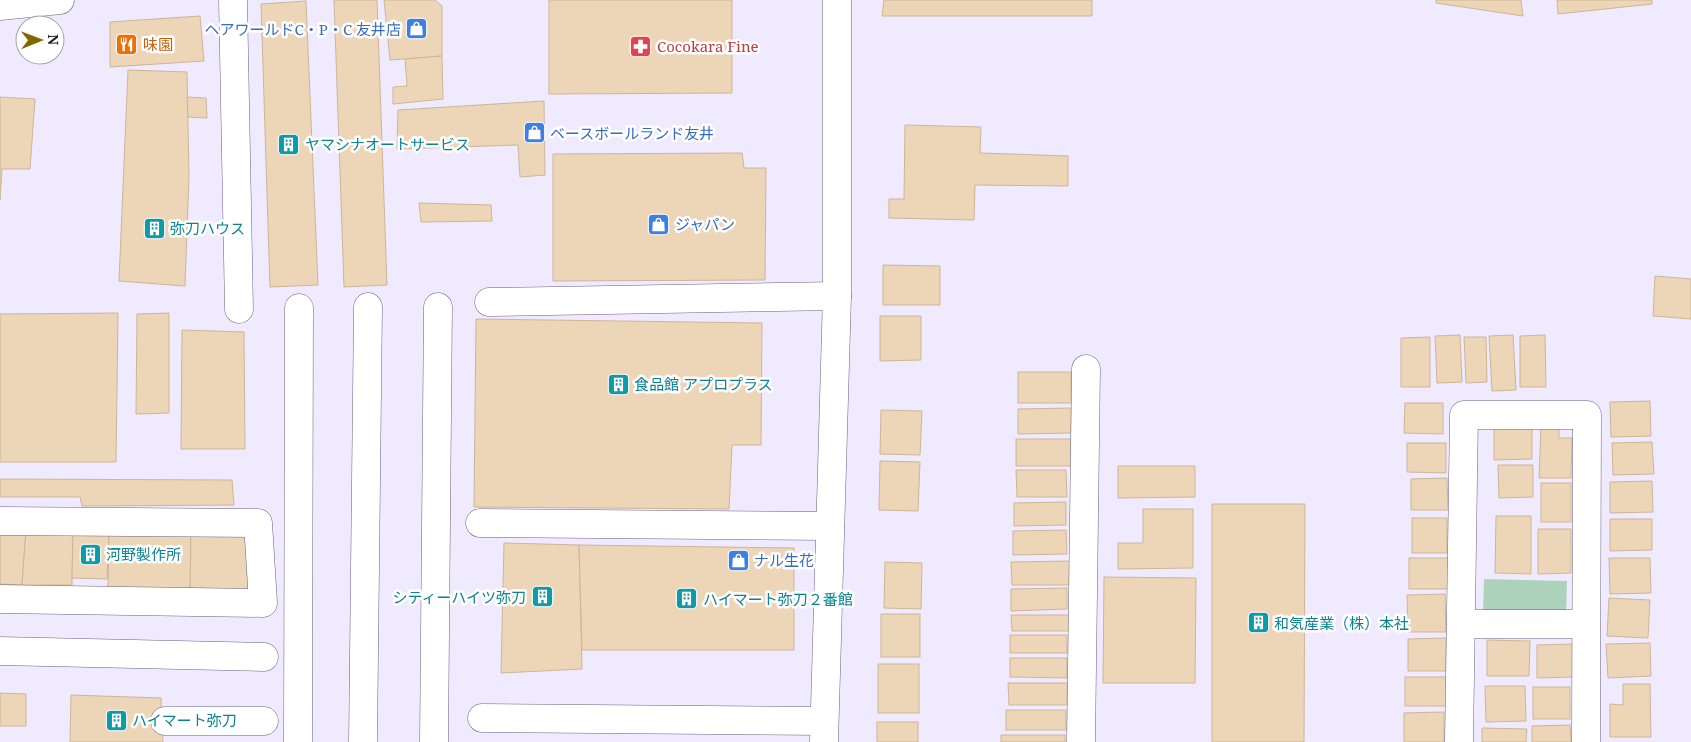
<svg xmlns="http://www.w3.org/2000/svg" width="1691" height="742" viewBox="0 0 1691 742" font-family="'Noto Serif','Noto Sans JP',serif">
	<rect width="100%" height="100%" fill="#f0eaff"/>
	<polygon fill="#add2bc" points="1484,579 1567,581 1566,617 1483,615"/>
	<g fill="#edd5b7" stroke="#cdb598">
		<polygon points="334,0 377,0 387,285 344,287"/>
		<polygon points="384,0 435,0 442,6 442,56 390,60"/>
		<polygon points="549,0 732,0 732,93 549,94"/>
		<polygon points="884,0 1092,0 1092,16 882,16"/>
		<polygon points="1436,0 1521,0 1523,16 1436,3"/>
		<polygon points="1557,0 1652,0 1652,4 1558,14"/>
		<polygon points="306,1 318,285 270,287 261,4"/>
		<polygon points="200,16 204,61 110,67 110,22"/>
		<polygon points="442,56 443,99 393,104 393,87 407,86 405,59"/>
		<polygon points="128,70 187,72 189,176 185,286 119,281"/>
		<polygon points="0,97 35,99 30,169 2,169 0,200"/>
		<polygon points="187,97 206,98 207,118 188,117"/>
		<polygon points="544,101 545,175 520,177 518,145 397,149 398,110"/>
		<polygon points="905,125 981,127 980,153 1068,156 1068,186 975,185 974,220 889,218 889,199 904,199"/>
		<polygon points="742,153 744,168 766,168 765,280 553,281 553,154"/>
		<polygon points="419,203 491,205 492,221 421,222"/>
		<polygon points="883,265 940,266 940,305 883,305"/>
		<polygon points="1655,276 1691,279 1691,319 1653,316"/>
		<polygon points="118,313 116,462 0,462 0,314"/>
		<polygon points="169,313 169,413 136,414 137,314"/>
		<polygon points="880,316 921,316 921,360 880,361"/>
		<polygon points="476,319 762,323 761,445 732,445 729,509 474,507"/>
		<polygon points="182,330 244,332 245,449 181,449"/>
		<polygon points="1460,335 1462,382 1437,383 1435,336"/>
		<polygon points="1513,335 1516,390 1492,391 1489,336"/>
		<polygon points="1545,335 1546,387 1520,387 1520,336"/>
		<polygon points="1430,337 1430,387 1401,387 1401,338"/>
		<polygon points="1464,337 1486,337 1487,382 1466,383"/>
		<rect x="1018" y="372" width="53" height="31"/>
		<polygon points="1650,401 1651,436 1611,437 1610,402"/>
		<polygon points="1405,403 1443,403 1443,434 1404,433"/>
		<polygon points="1071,408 1071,433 1018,434 1018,409"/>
		<polygon points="881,410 922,411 920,455 880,454"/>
		<polygon points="1541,426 1559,426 1559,438 1572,438 1571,478 1539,478"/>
		<polygon points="1532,427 1532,459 1494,460 1494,428"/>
		<rect x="1016" y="439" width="55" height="27"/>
		<polygon points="1652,442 1654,474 1613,475 1612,443"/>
		<polygon points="1407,443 1446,443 1446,473 1407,472"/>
		<polygon points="880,461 920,462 918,511 879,510"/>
		<polygon points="1498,465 1533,465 1533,497 1499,498"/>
		<polygon points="1118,466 1195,466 1195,497 1118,498"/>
		<polygon points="1016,470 1066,470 1067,497 1017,497"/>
		<polygon points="1447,478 1448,510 1411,510 1411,479"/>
		<polygon points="0,479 232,480 234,505 82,506 80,497 0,497"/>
		<polygon points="1652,481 1653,512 1610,513 1610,482"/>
		<rect x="1541" y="483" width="30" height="39"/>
		<polygon points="1066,502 1066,525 1014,526 1014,503"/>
		<polygon points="1212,504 1305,504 1304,742 1212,742"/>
		<polygon points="1143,509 1193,509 1193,568 1118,569 1118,543 1143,543"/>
		<polygon points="1496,516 1531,516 1531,574 1495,573"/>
		<rect x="1412" y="518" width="35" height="35"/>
		<polygon points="1610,519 1652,519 1652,550 1610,551"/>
		<polygon points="1538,529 1571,529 1571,573 1538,574"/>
		<polygon points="0,530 26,530 22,585 0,584"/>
		<polygon points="26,530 73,530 72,585 22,585"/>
		<polygon points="73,530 109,531 107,579 72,578"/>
		<polygon points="1066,530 1067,554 1013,555 1013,531"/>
		<polygon points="109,531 191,533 190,590 108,590"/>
		<polygon points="191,533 255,533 259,595 190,590"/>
		<polygon points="504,543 579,545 582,669 501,673"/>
		<polygon points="579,545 794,548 794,650 582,650"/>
		<rect x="1409" y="558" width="39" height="31"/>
		<polygon points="1609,558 1650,558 1651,593 1610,594"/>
		<polygon points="1070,561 1069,585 1012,585 1011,562"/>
		<polygon points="885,562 922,563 921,609 884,608"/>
		<polygon points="1104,577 1196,578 1195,683 1103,683"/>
		<polygon points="1067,588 1067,609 1011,611 1011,589"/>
		<polygon points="1445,594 1446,632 1408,632 1407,595"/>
		<polygon points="1609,598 1650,600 1648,638 1607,636"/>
		<rect x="881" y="614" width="39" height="43"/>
		<polygon points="1011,615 1069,615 1068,631 1012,631"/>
		<rect x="1010" y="635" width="57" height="18"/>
		<polygon points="1446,638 1446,671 1408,671 1408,639"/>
		<polygon points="1487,640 1530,641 1529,676 1487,676"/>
		<polygon points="1650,643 1651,676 1608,678 1606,644"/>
		<polygon points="1574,644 1574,677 1537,678 1537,645"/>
		<polygon points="1010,658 1067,658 1067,678 1010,677"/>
		<rect x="878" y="664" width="41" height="49"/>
		<rect x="1405" y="677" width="42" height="29"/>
		<polygon points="1008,683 1067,683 1067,705 1009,705"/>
		<polygon points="1623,684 1650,684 1651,737 1610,737 1610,704 1623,705"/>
		<polygon points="1485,686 1525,686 1526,721 1486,722"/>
		<rect x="1533" y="687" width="37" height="32"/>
		<polygon points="0,693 26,694 26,726 0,726"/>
		<polygon points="71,695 161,698 163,742 70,742"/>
		<rect x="1006" y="710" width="60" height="20"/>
		<polygon points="1444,712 1444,742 1404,742 1404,713"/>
		<rect x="877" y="722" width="41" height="20"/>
		<polygon points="1570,725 1571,742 1532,742 1532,726"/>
		<polygon points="1482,728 1527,729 1526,742 1482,742"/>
		<rect x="1001" y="735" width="64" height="7"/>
	</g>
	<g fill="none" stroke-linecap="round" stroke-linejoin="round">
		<defs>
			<g id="minor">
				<polyline points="233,0 239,309"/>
				<polyline points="489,302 837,296"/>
				<polyline points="0,521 258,523 263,603 0,599"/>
				<polyline points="480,523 830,526"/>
				<polyline points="1461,624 1586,624"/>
				<polyline points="0,651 264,657"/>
				<polyline points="482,718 824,721"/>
				<polyline points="165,721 264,721"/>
				<polyline points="298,742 299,308"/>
				<polyline points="363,742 368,307"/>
				<polyline points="434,742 438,307"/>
				<polyline points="824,742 837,296 837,0"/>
				<polyline points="1081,742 1086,369"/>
				<polyline points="1459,742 1464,415 1587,415 1586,742"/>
			</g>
			<polyline id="major" points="0,6 60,0"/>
		</defs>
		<use href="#minor" stroke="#6b617f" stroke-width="29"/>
		<use href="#major" stroke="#6b617f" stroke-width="29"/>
		<use href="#minor" stroke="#fff" stroke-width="28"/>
		<use href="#major" stroke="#fff" stroke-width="28"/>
	</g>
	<defs>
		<symbol id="shop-square" viewBox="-11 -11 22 22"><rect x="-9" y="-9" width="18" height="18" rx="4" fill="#3f7fe0" stroke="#fff"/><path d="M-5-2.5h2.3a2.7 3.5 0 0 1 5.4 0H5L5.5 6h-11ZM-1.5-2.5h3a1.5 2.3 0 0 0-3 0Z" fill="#fff"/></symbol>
		<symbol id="restaurant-square" viewBox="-11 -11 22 22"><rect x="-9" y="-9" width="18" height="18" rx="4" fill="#e8710a" stroke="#fff"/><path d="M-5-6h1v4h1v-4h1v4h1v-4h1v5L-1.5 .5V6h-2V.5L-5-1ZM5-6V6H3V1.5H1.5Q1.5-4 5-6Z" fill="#fff"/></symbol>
		<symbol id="pharmacy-square" viewBox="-11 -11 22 22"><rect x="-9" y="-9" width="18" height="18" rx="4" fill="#e0444e" stroke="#fff"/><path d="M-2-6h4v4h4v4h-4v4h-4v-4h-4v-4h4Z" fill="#fff"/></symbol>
		<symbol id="building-square" viewBox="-11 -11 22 22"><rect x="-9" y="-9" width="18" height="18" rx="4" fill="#0f9aa8" stroke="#fff"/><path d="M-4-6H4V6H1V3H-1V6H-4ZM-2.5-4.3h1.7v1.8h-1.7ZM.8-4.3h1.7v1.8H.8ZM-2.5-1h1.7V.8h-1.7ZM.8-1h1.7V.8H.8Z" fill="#fff"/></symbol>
	</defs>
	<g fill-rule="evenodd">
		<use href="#shop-square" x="404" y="16" width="25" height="25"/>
		<use href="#restaurant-square" x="114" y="32" width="25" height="25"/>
		<use href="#pharmacy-square" x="628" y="34" width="25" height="25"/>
		<use href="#shop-square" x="522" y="120" width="25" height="25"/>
		<use href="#building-square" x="276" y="132" width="25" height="25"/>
		<use href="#shop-square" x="646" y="212" width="25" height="25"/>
		<use href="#building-square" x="142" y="216" width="25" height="25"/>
		<use href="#building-square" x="606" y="372" width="25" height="25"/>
		<use href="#building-square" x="78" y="542" width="25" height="25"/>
		<use href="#shop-square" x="726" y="548" width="25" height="25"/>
		<use href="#building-square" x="530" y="584" width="25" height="25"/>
		<use href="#building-square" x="674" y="586" width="25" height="25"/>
		<use href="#building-square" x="1246" y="610" width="25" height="25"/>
		<use href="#building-square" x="104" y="708" width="25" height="25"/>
	</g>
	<g text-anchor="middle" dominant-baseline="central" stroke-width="5" stroke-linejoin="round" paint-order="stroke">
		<g font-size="15" fill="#366cbe" stroke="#fff" text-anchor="start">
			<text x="401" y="29" text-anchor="end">ヘアワールドC・P・C 友井店</text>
			<text x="550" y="133">ベースボールランド友井</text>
			<text x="675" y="224">ジャパン</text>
			<text x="754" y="560">ナル生花</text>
		</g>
		<g font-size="15" fill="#c56008" stroke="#fff" text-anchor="start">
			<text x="143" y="44">味園</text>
		</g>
		<g font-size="15" fill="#be3a42" stroke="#fff" text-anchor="start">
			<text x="657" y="46">Cocokara Fine</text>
		</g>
		<g font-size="15" fill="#0d838f" stroke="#fff" text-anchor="start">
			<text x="305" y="144">ヤマシナオートサービス</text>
			<text x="170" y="228">弥刀ハウス</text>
			<text x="634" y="384">食品館 アプロプラス</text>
			<text x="106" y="554">河野製作所</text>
			<text x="526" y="597" text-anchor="end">シティーハイツ弥刀</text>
			<text x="703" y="599">ハイマート弥刀２番館</text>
			<text x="1274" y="623">和気産業（株）本社</text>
			<text x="132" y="720">ハイマート弥刀</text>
		</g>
	</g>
	<g transform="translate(40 40) rotate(89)"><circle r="24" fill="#ffffff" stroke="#a4a2a7"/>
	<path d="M0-4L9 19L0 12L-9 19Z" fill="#836600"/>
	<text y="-8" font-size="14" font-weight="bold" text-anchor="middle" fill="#1b1723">N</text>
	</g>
</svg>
